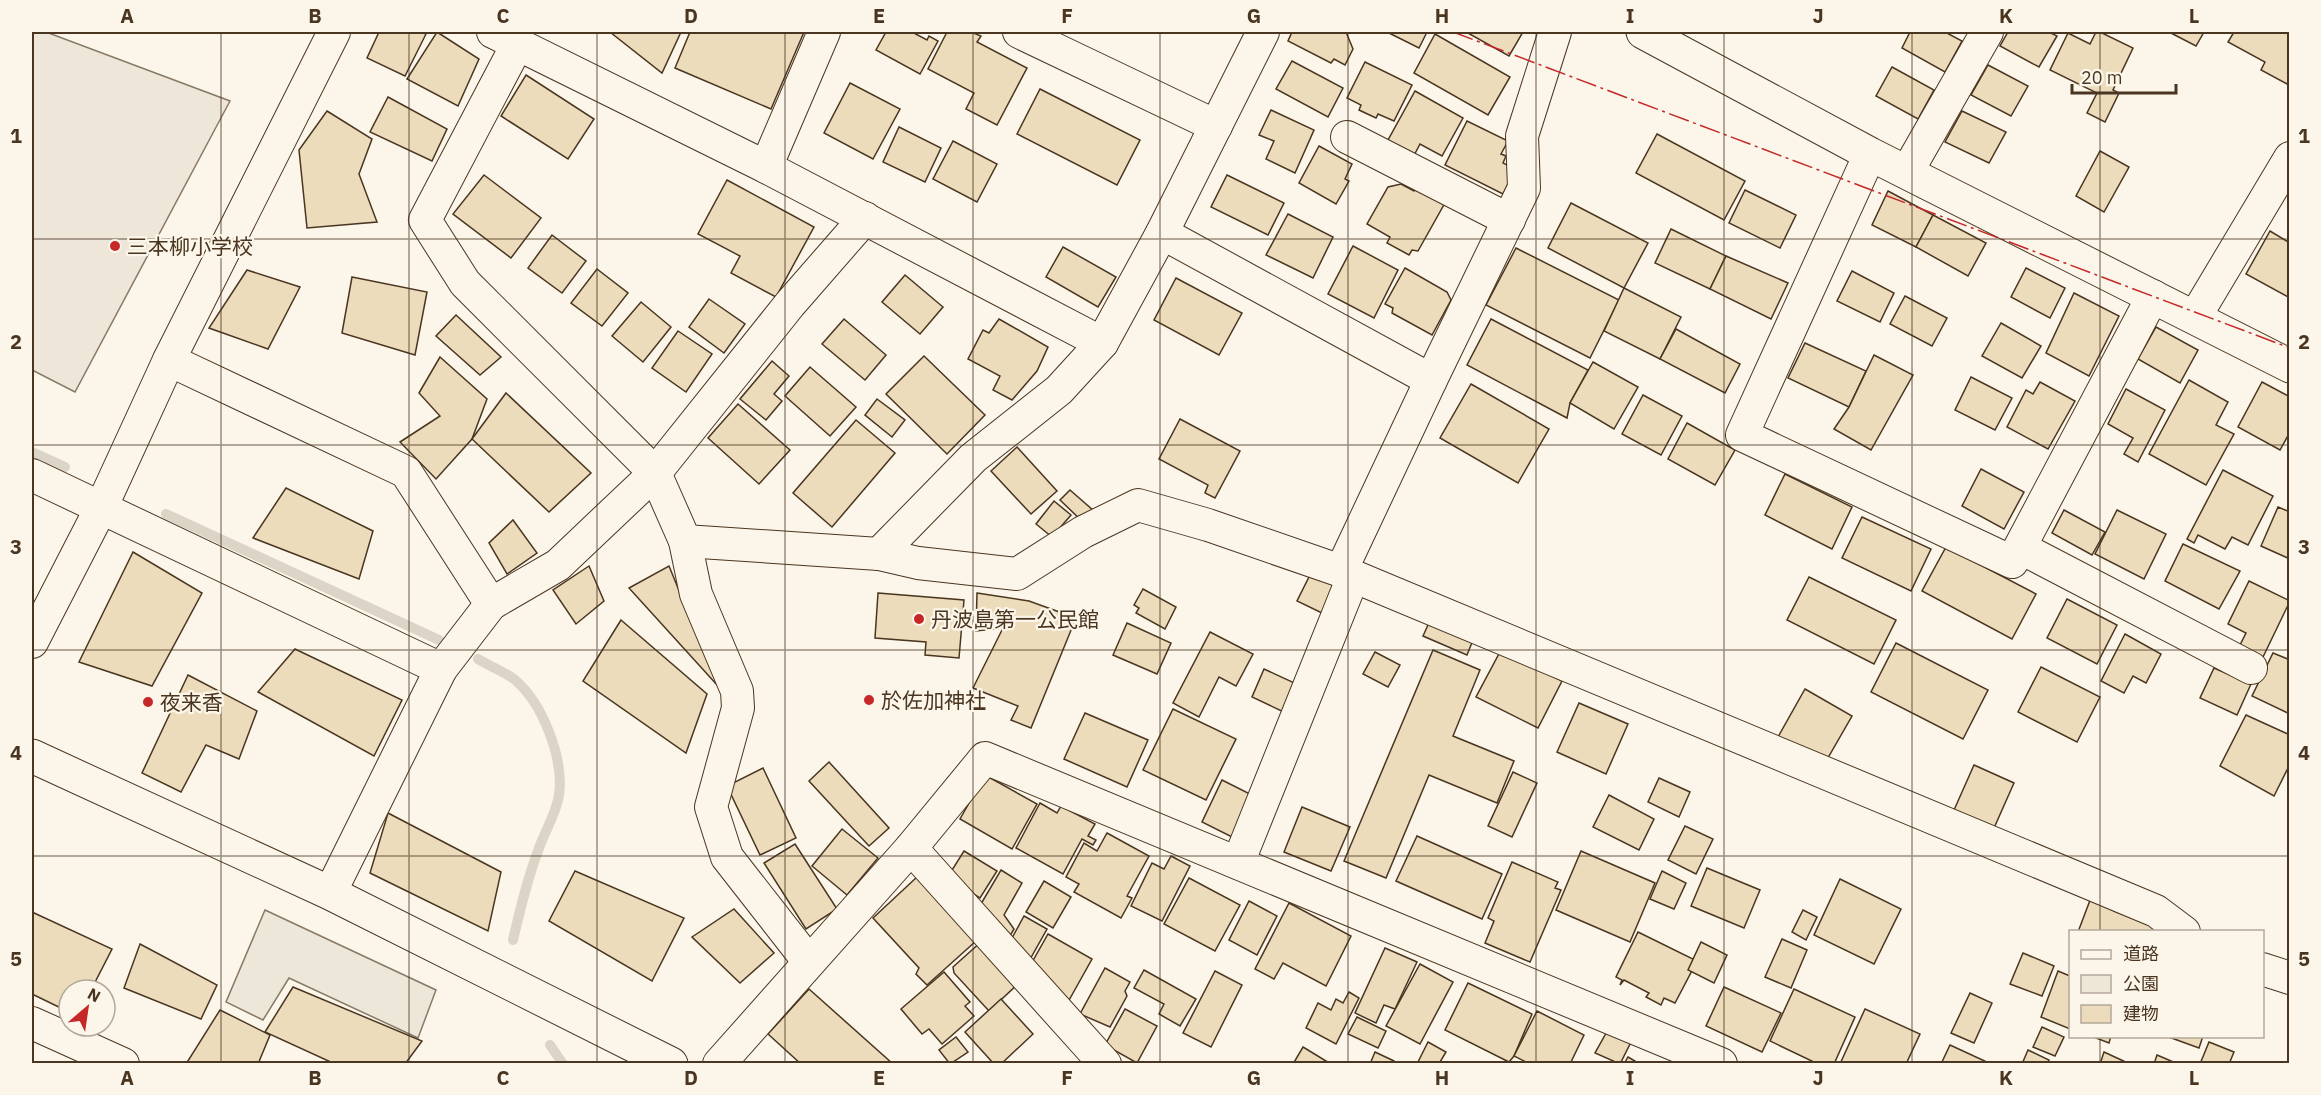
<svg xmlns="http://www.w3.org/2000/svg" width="2321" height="1095" viewBox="0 0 2321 1095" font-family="'IBM Plex Sans','Noto Sans JP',sans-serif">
	<rect width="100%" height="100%" fill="#fbf6e9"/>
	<polygon fill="#ede6d9" stroke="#887966" stroke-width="1.5" points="32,32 46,32 230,101 75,392 32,370"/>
	<polygon fill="#ede7d9" stroke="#887966" stroke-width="1.5" points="265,910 436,990 418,1038 289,978 263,1020 226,1002"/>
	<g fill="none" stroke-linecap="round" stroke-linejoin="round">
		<g stroke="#dcd4c6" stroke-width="10">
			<polyline points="32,452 65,467"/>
			<polyline points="166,514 439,640"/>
			<path d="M478,659c11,7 25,12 36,20 29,24 50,80 45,116 -3,20 -15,37 -21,56 -11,29 -18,59 -25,89"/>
			<polyline points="550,1045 563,1064"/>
		</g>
	</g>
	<g fill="#ecdcbc" stroke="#4a3520" stroke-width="1.5">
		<polygon points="379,32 421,32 426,34 405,76 367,58"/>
		<polygon points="437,32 479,59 458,106 407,79"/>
		<polygon points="610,32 681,32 662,73"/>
		<polygon points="690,32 804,32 771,109 675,68"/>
		<polygon points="886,32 912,32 927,40 929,36 938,41 920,74 876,50"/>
		<polygon points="947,32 971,32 981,36 977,42 1027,68 997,125 966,109 974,93 928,69"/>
		<polygon points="1292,32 1346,32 1353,49 1345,65 1334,59 1331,63 1288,41"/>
		<polygon points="1387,32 1427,32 1419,48"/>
		<polygon points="1466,32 1523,32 1509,56"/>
		<polygon points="1910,32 1945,32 1962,41 1945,72 1902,48"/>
		<polygon points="2008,32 2049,32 2057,36 2039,67 2000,46"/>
		<polygon points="2096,32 2100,32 2133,48 2113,90 2119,93 2105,122 2087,113 2097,93 2050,70 2068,33 2090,44"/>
		<polygon points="2169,32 2204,32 2196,46"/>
		<polygon points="2234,32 2290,32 2290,79 2287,84 2261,70 2265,62 2228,42"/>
		<polygon points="1435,34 1510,77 1488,115 1414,73"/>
		<polygon points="1292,61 1343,88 1328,117 1276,89"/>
		<polygon points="1365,62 1412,85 1394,121 1378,114 1376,118 1359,110 1361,105 1347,98"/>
		<polygon points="1988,65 2028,86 2011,116 1971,95"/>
		<polygon points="1892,67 1934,90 1918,119 1876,96"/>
		<polygon points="526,75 594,119 568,159 501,116"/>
		<polygon points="850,83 900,109 873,159 824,133"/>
		<polygon points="1040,89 1140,140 1117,185 1017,134"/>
		<polygon points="1415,91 1463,118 1442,156 1420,144 1409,165 1382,151"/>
		<polygon points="388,97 447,129 432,161 370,132"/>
		<polygon points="1271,110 1314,130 1295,173 1266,159 1274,141 1259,135"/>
		<polygon points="327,111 372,139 359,174 377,222 307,228 299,150"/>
		<polygon points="1962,111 2006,132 1989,163 1945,142"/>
		<polygon points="1467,121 1508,141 1501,154 1506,156 1503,163 1515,169 1503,194 1445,165"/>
		<polygon points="899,127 941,148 925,182 883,162"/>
		<polygon points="1657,134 1745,181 1724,220 1636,173"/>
		<polygon points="953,141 997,164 977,202 933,179"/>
		<polygon points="1319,146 1352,164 1345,179 1349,181 1336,204 1299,183"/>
		<polygon points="2100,151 2129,167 2104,212 2076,196"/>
		<polygon points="484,175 541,218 511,258 453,214"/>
		<polygon points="1227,175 1284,203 1268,235 1211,207"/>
		<polygon points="727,180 814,227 776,297 731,273 740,256 698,234"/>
		<polygon points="1401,184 1414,191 1417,186 1446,201 1418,251 1412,250 1409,255 1387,243 1390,237 1367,224 1388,187"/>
		<polygon points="1745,190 1796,215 1780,248 1729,223"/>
		<polygon points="1888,191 1933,215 1916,247 1872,225"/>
		<polygon points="1571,203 1648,243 1624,288 1548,248"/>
		<polygon points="1288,214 1333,237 1313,278 1266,255"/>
		<polygon points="1933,215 1986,243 1968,276 1916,247"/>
		<polygon points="1671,229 1726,256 1710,289 1655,263"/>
		<polygon points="2270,231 2290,243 2290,298 2246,274"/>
		<polygon points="552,235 586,261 562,293 528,268"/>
		<polygon points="1353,246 1398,270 1374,318 1328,294"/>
		<polygon points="1063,247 1116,277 1098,307 1046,277"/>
		<polygon points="1516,248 1619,300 1590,358 1486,305"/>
		<polygon points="1726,256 1788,283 1771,319 1710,289"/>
		<polygon points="1405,268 1447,292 1451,300 1432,335 1392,313 1393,308 1385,304"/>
		<polygon points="2026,268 2065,288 2050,318 2011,297"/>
		<polygon points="597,269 628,293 602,326 571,303"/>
		<polygon points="247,270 300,287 268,349 209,328"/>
		<polygon points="1852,271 1894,293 1880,322 1837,301"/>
		<polygon points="905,275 943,307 920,334 882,302"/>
		<polygon points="352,277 427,292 415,355 342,333"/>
		<polygon points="1176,278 1242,313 1219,355 1154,320"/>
		<polygon points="1624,288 1681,317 1660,359 1604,331"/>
		<polygon points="2074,293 2119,316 2089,376 2046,353"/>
		<polygon points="1905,296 1947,318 1932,346 1890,324"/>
		<polygon points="709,299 745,324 724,353 689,327"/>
		<polygon points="641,302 671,327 643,362 612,336"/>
		<polygon points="456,315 501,357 480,375 436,336"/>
		<polygon points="844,319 886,355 865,380 822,344"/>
		<polygon points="999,319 1048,347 1037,371 1012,400 993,390 1000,376 968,359 983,330 989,333"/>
		<polygon points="1491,319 1588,370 1570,403 1567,418 1467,365"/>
		<polygon points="2001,323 2041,346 2022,378 1982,356"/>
		<polygon points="2156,327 2198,350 2180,383 2138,359"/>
		<polygon points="1676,329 1740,364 1725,393 1660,359"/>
		<polygon points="678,331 712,354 686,392 652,368"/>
		<polygon points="1805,343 1866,371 1849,407 1788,378"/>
		<polygon points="1874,355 1913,375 1871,450 1834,429 1849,407"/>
		<polygon points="924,356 985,415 947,454 886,394"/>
		<polygon points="440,357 487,399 472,439 436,479 400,442 440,416 419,393"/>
		<polygon points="772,361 789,376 774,394 782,401 766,420 740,399"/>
		<polygon points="1593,362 1638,387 1614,429 1570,403"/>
		<polygon points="810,367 856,407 830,436 785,396"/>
		<polygon points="1971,377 2012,398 1995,430 1955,410"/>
		<polygon points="2189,380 2228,402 2216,425 2234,434 2206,485 2149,454"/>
		<polygon points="2040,382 2075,401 2048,449 2007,427 2026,390 2033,394"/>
		<polygon points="2262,382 2290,397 2290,432 2280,450 2238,427"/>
		<polygon points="1471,384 1549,429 1518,483 1440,438"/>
		<polygon points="2126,389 2165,410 2138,462 2124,454 2133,438 2108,424"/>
		<polygon points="506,393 591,473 549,512 472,439"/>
		<polygon points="1643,395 1682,416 1661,455 1622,434"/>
		<polygon points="877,399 905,420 892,437 865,415"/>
		<polygon points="738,404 790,450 759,484 708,438"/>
		<polygon points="1180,419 1240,451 1215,498 1205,493 1208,485 1159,459"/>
		<polygon points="856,420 895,453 832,527 793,493"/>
		<polygon points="1687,423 1735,450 1715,485 1668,459"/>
		<polygon points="1017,447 1057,491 1031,514 991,471"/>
		<polygon points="1981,469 2024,492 2004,529 1962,506"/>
		<polygon points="2223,470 2273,496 2248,545 2232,537 2225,549 2198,535 2194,543 2187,539"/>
		<polygon points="1785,474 1852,507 1832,549 1765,515"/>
		<polygon points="286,488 373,531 359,579 253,538"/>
		<polygon points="1070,490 1094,511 1083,522 1060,500"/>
		<polygon points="1054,501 1071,515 1052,537 1036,524"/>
		<polygon points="2278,507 2290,512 2290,559 2261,546"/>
		<polygon points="2064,510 2105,532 2092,555 2052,533"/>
		<polygon points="2117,510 2166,534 2144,579 2095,554"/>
		<polygon points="1862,517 1931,549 1911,591 1842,558"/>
		<polygon points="513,520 537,553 507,574 489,543"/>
		<polygon points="2183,544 2240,571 2219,609 2165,581"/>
		<polygon points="1946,547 2036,594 2012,639 1922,591"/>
		<polygon points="133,552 202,593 152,686 79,662"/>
		<polygon points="589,566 604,601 576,624 553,590"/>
		<polygon points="669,566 718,686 629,588"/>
		<polygon points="1311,573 1338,587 1324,614 1297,601"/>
		<polygon points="1809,577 1896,620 1874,664 1787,620"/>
		<polygon points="2249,581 2290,601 2263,657 2240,645 2246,633 2228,624"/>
		<polygon points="1143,589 1176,607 1165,629 1136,613 1139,608 1134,605"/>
		<polygon points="878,593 964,600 959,658 925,655 926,642 875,638"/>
		<polygon points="977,593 1029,601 1076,618 1031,728 1011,720 1018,706 973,688 1003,628 976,631"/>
		<polygon points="2067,599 2117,625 2097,664 2047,638"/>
		<polygon points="1432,616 1475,635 1467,655 1423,636"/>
		<polygon points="621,620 707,694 686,753 583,681"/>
		<polygon points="1127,623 1171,643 1157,674 1113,655"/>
		<polygon points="1210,632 1253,654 1236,686 1219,677 1199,717 1173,703"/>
		<polygon points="2125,634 2161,654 2146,683 2133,676 2124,693 2101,681"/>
		<polygon points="1896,643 1988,690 1963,739 1871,692"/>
		<polygon points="295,649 402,700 374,756 258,692"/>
		<polygon points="1433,650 1480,670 1453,736 1514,761 1497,803 1429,775 1386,878 1344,861"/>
		<polygon points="1501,650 1562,681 1538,728 1476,697"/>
		<polygon points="1375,652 1400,665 1388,687 1363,674"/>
		<polygon points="2273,653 2290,660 2290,714 2252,696"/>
		<polygon points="2041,667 2100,697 2077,742 2018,712"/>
		<polygon points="2214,668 2251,684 2237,715 2200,698"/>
		<polygon points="1264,669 1301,686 1288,714 1252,697"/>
		<polygon points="188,675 257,711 239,759 206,745 181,792 142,773"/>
		<polygon points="1805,689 1852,716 1825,763 1778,737"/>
		<polygon points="1579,703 1628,724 1606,774 1557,752"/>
		<polygon points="1173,709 1236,739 1206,800 1143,770"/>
		<polygon points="1085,713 1148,740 1127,787 1064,759"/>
		<polygon points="2246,715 2290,735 2290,764 2274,796 2220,766"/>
		<polygon points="829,762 889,828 869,846 809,781"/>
		<polygon points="1974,765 2014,783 1994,828 1954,810"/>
		<polygon points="763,768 796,838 760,855 727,786"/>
		<polygon points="1513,772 1537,783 1512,837 1488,826"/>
		<polygon points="985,775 1037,804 1012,849 960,819"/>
		<polygon points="1659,778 1690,792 1679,817 1648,802"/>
		<polygon points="1222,780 1254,796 1234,838 1202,822"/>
		<polygon points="1609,795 1654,819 1639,850 1593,827"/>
		<polygon points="1040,803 1057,813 1061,806 1095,824 1088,836 1096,840 1093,845 1082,839 1063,874 1016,848"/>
		<polygon points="1302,807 1350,827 1331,871 1284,852"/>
		<polygon points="388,813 501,872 488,931 370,873"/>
		<polygon points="1685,826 1713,839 1696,874 1668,860"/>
		<polygon points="842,829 878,858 847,895 812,866"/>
		<polygon points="1107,833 1149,856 1127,896 1132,898 1121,918 1074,892 1079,884 1066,877 1084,843 1097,851"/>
		<polygon points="1417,836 1502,874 1482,919 1396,881"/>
		<polygon points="795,844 837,909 806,929 764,863"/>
		<polygon points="964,851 997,871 980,898 947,878"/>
		<polygon points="1581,851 1655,883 1630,942 1556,910"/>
		<polygon points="1171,856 1190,866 1162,921 1131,906 1152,863 1164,869"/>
		<polygon points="1512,862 1558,882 1555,888 1561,890 1530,962 1485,943 1494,921 1488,918"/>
		<polygon points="1707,868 1760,890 1744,928 1691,906"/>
		<polygon points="1001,870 1022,883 1004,915 1014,929 1004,946 975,914"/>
		<polygon points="575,871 684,918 652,981 549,921"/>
		<polygon points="1662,871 1686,883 1674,909 1650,899"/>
		<polygon points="917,877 976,941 927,985 916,974 919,968 873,918"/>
		<polygon points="1189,878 1240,905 1215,951 1164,924"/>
		<polygon points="1840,879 1901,909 1874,964 1814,935"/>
		<polygon points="1044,881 1071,897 1053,928 1026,912"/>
		<polygon points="2092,895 2117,904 2114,911 2155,927 2154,932 2078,932"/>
		<polygon points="1249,901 1277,916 1257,955 1229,940"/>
		<polygon points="1289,903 1351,936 1326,986 1283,963 1274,979 1255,969"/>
		<polygon points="734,909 774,953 740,983 692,937"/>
		<polygon points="1803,910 1817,917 1806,940 1792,932"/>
		<polygon points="32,912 112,949 91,990 69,990 69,1012 32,994"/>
		<polygon points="1024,916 1047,929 1024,970 1006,949"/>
		<polygon points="1638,932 1697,961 1675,1003 1664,998 1661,1005 1646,997 1649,993 1624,980 1620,985 1622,980 1616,977"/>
		<polygon points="1048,934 1092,959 1068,1002 1026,973"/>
		<polygon points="1782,939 1807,950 1791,988 1765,977"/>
		<polygon points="982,941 1020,982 989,1011 954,973 953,967"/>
		<polygon points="1701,942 1727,955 1714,983 1688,970"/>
		<polygon points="140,944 217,985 201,1019 124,988"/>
		<polygon points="1385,948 1417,962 1395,1009 1384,1005 1376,1023 1355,1013"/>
		<polygon points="2023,953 2054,966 2042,996 2010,984"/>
		<polygon points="1420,964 1453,982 1420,1044 1386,1026"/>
		<polygon points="1105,968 1130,982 1125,991 1127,996 1110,1027 1080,1014"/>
		<polygon points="1144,970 1196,999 1180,1026 1159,1014 1164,1004 1134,988"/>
		<polygon points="1215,971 1242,985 1211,1047 1183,1033"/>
		<polygon points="2058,971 2070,976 2070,1029 2041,1017"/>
		<polygon points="944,972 970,1002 965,1006 974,1016 942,1044 929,1029 922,1034 901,1009"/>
		<polygon points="1468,983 1532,1014 1514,1056 1509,1062 1445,1030"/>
		<polygon points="293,987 422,1041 405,1064 335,1064 265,1032"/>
		<polygon points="1724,987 1781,1013 1762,1052 1706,1026"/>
		<polygon points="809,989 893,1064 801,1064 768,1034"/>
		<polygon points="1794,989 1855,1017 1834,1064 1818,1064 1770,1041"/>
		<polygon points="1349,992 1359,998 1336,1044 1306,1028 1318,1003 1331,1010 1336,999 1343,1003"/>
		<polygon points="1970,993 1992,1003 1974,1043 1951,1033"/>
		<polygon points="1001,999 1033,1034 1001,1064 994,1064 965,1032"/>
		<polygon points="1125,1009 1157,1026 1137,1063 1105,1045"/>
		<polygon points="1865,1009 1920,1034 1906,1064 1840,1064"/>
		<polygon points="220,1010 270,1035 258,1064 186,1064"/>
		<polygon points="1537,1011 1584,1035 1570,1064 1530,1064 1514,1056"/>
		<polygon points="1357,1017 1386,1031 1378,1048 1348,1034"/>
		<polygon points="2042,1027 2064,1037 2055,1056 2033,1047"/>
		<polygon points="1609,1028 1632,1040 1620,1064 1595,1053"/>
		<polygon points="2091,1036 2111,1036 2109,1043"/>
		<polygon points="2166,1036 2203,1036 2199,1048"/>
		<polygon points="956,1037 968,1052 950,1064 939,1050"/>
		<polygon points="1428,1042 1446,1052 1440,1062 1443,1064 1417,1064"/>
		<polygon points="2209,1042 2234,1052 2229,1064 2200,1064"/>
		<polygon points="1950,1045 1989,1063 1989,1064 1941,1064"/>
		<polygon points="1303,1047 1331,1064 1293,1064"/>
		<polygon points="2028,1050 2049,1060 2047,1064 2022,1064"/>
		<polygon points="1375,1052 1394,1061 1393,1064 1370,1064"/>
		<polygon points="2104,1052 2130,1064 2100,1064"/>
		<polygon points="2157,1055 2178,1064 2154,1064"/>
		<polygon points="1628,1057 1640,1064 1624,1064"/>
	</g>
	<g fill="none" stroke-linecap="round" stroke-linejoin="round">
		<defs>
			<g id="street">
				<polyline points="493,32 766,167 1102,343"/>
				<polyline points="1019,32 1216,126"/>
				<polyline points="517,45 425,220 465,283 655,473 685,541 879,554 918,563 1017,574 1083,532 1138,505 1208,525 1341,571 1431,380 1524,188 1522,136 1555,32"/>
				<polyline points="1347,137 1509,220"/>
				<polyline points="1870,154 1742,435 2012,562 2153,296"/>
				<polyline points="766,167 824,32"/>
				<polyline points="1907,172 1987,32"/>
				<polyline points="1162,233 1431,380"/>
				<polyline points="2195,317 2290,158"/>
				<polyline points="169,360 406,472 491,604"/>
				<polyline points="32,475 441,669 330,893"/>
				<polyline points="685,541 696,594 737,691 738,708 711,807 727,857 809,962"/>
				<polyline points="2021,548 2251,668"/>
				<polyline points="879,554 973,458 1059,390 1102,343 1162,233 1263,32"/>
				<polyline points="1341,571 2156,911 2184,932"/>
				<polyline points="32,642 101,508 169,360 334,32"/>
				<polyline points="441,669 491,604 558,565 655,473 790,304 865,218"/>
				<polyline points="911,848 1105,1064"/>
				<polyline points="1238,863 1353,577"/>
				<polyline points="2262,969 2290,978"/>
				<polyline points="32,1023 123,1064"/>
				<polyline points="719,1064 911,848 985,758 1721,1064"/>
			</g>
			<g id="secondary">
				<polyline points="1643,32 1870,154 2290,366"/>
				<polyline points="32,756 330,893 671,1064"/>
			</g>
		</defs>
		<use href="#street" stroke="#4a3520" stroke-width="34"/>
		<use href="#secondary" stroke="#4a3520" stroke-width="35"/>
		<use href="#street" stroke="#fbf6e9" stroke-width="32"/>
		<use href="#secondary" stroke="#fbf6e9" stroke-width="33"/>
		<polyline stroke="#c62828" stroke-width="1.5" stroke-dasharray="21 4.5 3 4.5" stroke-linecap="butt" points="1453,32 2290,348"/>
	</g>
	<path fill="none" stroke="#4a3520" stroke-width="1.5" stroke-opacity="0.55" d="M221,32v1032M409,32v1032M597,32v1032M785,32v1032M973,32v1032M1160,32v1032M1348,32v1032M1536,32v1032M1724,32v1032M1912,32v1032M2100,32v900M32,239h2258M32,445h2258M32,650h2258M32,856h2258M2100,1036v28"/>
	<g fill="#c62828" stroke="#fbf6e9" stroke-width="2">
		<circle cx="115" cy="246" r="6"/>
		<circle cx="919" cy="619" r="6"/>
		<circle cx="869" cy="700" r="6"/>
		<circle cx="148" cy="702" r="6"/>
	</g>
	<g text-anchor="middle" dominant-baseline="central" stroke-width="4.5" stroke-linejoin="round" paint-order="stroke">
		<g font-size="21" fill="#4a3520" stroke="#fbf6e9" text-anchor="start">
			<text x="127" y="246">三本柳小学校</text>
			<text x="931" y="619">丹波島第一公民館</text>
			<text x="881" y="700">於佐加神社</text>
			<text x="160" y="702">夜来香</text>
		</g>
	</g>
	<rect width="2321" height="1095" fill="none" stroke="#fbf6e9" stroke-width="66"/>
	<rect x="2069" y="930" width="195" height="108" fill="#fbf6e9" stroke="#b4a999" stroke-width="1.5"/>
	<rect x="2081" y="950" width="30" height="9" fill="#fbf6e9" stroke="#b4a999" stroke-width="1.5"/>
	<text x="2123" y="960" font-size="18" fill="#4a3520">道路</text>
	<rect x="2081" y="975" width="30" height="18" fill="#ede6d9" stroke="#b4a999" stroke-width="1.5"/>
	<text x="2123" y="990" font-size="18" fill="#4a3520">公園</text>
	<rect x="2081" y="1005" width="30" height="18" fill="#ecdcbc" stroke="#b4a999" stroke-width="1.5"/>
	<text x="2123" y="1020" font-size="18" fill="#4a3520">建物</text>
	<g transform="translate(87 1008) rotate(29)"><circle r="28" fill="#fbf6e9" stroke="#b4a999" stroke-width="1.5"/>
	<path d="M0-4.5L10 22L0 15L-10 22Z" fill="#c62828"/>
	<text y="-9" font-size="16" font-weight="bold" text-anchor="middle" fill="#4a3520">N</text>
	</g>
	<path d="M2072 84v9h104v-9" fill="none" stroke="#4a3520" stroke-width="3"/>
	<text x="2081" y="84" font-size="18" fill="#4a3520" stroke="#fbf6e9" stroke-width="4.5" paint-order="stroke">20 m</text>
	<rect x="33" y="33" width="2255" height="1029" fill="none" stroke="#4a3520" stroke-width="2"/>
	<g font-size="20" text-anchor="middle" font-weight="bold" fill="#4a3520">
		<text x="127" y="23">A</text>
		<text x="315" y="23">B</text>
		<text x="503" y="23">C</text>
		<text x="691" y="23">D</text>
		<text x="879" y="23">E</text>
		<text x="1067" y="23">F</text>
		<text x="1254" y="23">G</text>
		<text x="1442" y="23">H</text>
		<text x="1630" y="23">I</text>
		<text x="1818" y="23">J</text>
		<text x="2006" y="23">K</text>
		<text x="2194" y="23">L</text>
		<text x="16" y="143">1</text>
		<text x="2304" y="143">1</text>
		<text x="16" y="349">2</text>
		<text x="2304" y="349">2</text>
		<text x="16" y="554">3</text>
		<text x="2304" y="554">3</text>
		<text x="16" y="760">4</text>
		<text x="2304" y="760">4</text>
		<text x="16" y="966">5</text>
		<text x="2304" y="966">5</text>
		<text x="127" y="1085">A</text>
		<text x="315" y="1085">B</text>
		<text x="503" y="1085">C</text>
		<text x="691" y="1085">D</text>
		<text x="879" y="1085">E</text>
		<text x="1067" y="1085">F</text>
		<text x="1254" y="1085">G</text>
		<text x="1442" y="1085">H</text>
		<text x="1630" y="1085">I</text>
		<text x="1818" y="1085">J</text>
		<text x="2006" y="1085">K</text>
		<text x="2194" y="1085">L</text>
	</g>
</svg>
